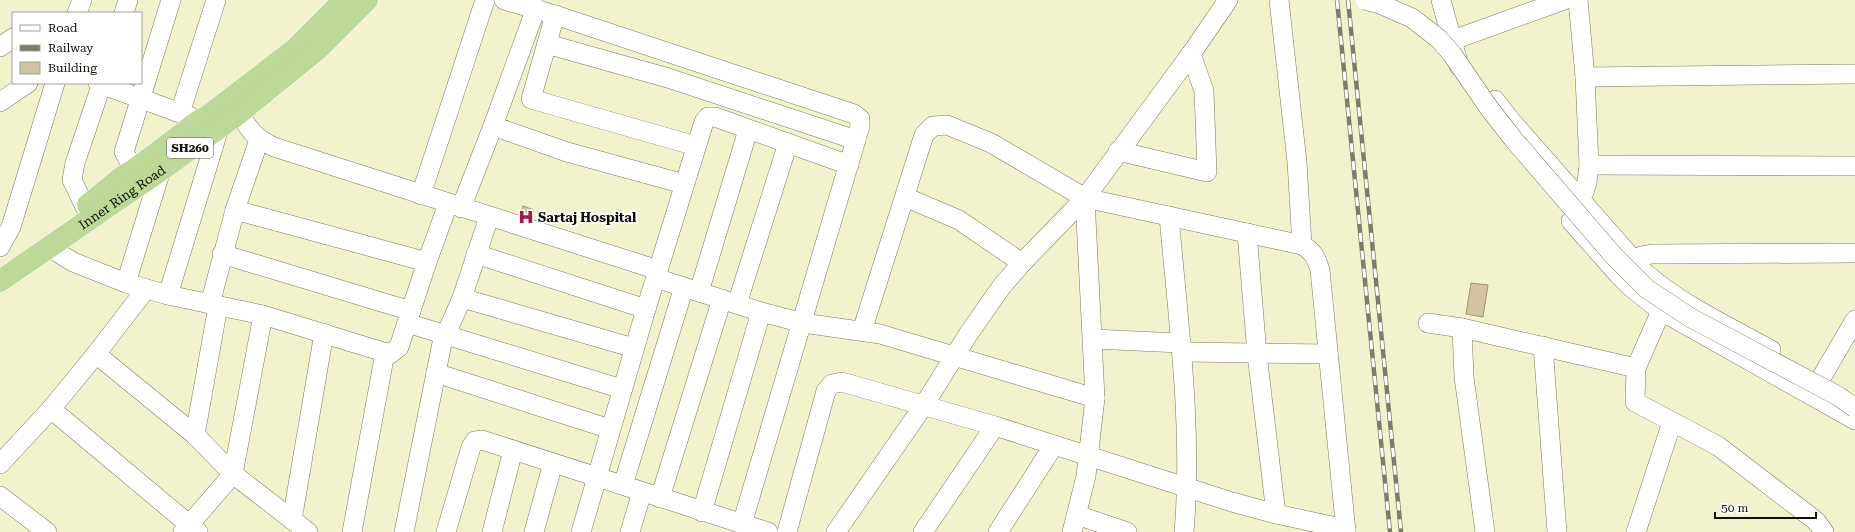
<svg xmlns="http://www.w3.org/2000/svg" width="1855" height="532" viewBox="0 0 1855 532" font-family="'Roboto Serif',serif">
	<rect width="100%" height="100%" fill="#f2f3cd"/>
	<g fill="#d2c3a1" stroke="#a19472">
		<polygon points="523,206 534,210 531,218 520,214"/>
		<polygon points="1471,283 1488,285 1483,317 1466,314"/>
	</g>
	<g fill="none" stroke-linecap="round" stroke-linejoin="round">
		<defs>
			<g id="minor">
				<polyline points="504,0 555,15 854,114 860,119 860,126 742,524"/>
				<polyline points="1279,0 1297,162 1302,245"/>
				<polyline points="1441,0 1459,66"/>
				<polyline points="77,13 82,0"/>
				<polyline points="124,13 128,0"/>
				<polyline points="555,15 531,99 696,146"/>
				<polyline points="1453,40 1564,0"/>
				<polyline points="547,44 668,78 856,140"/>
				<polyline points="0,47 13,38"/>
				<polyline points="1585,77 1855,74"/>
				<polyline points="98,83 191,117"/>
				<path d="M1495,100l17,22 133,151c37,32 83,53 126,77"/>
				<polyline points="0,102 28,83"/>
				<polyline points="180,113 216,0"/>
				<path d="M239,113c11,18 16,25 35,34l384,123"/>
				<polyline points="493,126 567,152 684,184"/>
				<polyline points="1118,151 1207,172 1204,91 1191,54"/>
				<polyline points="1589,165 1855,166"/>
				<polyline points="134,170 124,152 171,0"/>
				<polyline points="421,195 485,0"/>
				<polyline points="905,197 959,220 1022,263"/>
				<polyline points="1571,205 1584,192 1587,182 1589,165 1585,77 1578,0"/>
				<polyline points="85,207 72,180 75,163 102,83"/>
				<polyline points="461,208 493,126 536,8"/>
				<polyline points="235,210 427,262"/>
				<path d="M1169,216c9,104 24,211 15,316"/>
				<polyline points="1571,221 1618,274 1632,288 1661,311 1855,420"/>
				<polyline points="1247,233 1257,354 1276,514"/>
				<polyline points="0,247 11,227 55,83"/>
				<polyline points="49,247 73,262 126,283 168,295 263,315 390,354 399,347 427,262 448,204"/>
				<polyline points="222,254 411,311"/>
				<polyline points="476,254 646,309 581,532"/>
				<polyline points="1625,268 1641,256 1652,254 1855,253"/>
				<polyline points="656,278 761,312 803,323 880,334 1095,398"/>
				<polyline points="126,283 161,170"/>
				<polyline points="146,289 96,354 195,435 233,474 308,532"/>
				<polyline points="699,292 748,130"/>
				<polyline points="168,295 220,125"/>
				<polyline points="462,298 634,348"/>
				<polyline points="210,304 235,210 259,140"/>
				<polyline points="737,304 788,143"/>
				<polyline points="646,309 704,122 708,117 715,117 849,165"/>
				<polyline points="407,323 622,389"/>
				<polyline points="1428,323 1462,328 1636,368 1635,402 1718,446 1816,521 1824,532"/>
				<polyline points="1462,328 1464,377 1485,532"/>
				<path d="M862,331l62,-196 9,-9 14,-1 44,18 94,55 217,47c11,6 14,12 18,25l26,262"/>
				<polyline points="1093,339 1180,343"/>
				<polyline points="1543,346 1557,532"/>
				<polyline points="1182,352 1327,354"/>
				<polyline points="1636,368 1661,311 1667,300"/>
				<polyline points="436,373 610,429"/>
				<polyline points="1821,378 1855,320"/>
				<polyline points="51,409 198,532"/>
				<polyline points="195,435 218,306"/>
				<polyline points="0,464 51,409 96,354"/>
				<polyline points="623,485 684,287"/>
				<polyline points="0,496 47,532"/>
				<polyline points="660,498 722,299"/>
				<polyline points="702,512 761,312"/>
				<polyline points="1077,515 1127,532"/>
				<polyline points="292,520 324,333"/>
				<polyline points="183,532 233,474 263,315"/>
				<polyline points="352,532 385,353"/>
				<polyline points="404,532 442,343 462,298 489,217"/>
				<polyline points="446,532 471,447 475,441 482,440 768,532"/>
				<polyline points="492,532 513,450"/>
				<polyline points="534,532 553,463"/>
				<polyline points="630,532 642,492"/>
				<polyline points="787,532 826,391 832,384 842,382 995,426 1232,502 1276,514 1346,529"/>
				<polyline points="836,532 924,405 969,333 1002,286 1022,263 1085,198 1191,54 1228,0"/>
				<polyline points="923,532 995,426"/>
				<polyline points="998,532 1054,445"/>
				<polyline points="1072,532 1086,476 1095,398 1085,198"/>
				<polyline points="1636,532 1672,422"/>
			</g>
			<g id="highway">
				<polyline points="88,205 122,177 134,170 200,120 208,116 295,49 344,0"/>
				<path id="s1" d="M0,281l161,-111 78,-57 79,-64 49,-49"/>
			</g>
		</defs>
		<use href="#minor" stroke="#7a7a58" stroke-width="20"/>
		<use href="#highway" stroke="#fff" stroke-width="23"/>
		<use href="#minor" stroke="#fff" stroke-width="19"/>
		<use href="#highway" stroke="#bcd997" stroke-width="22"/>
		<defs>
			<g id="rail">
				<polyline points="1337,0 1390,532"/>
				<polyline points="1348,0 1401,532"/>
			</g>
		</defs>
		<use href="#rail" stroke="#7c7d65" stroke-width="4.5"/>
		<use href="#rail" stroke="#fff" stroke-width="3" stroke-dasharray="9" stroke-linecap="butt"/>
		<defs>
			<polyline id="minor-bridge" points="1365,0 1380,4 1412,18 1439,39 1452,54 1489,108 1514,140 1613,255 1647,289 1691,318 1838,396 1855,408"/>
		</defs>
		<use href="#minor-bridge" stroke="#7a7a58" stroke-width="20" stroke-linecap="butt"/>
		<use href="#minor-bridge" stroke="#fff" stroke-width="19"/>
	</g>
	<defs>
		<symbol id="hospital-bare" viewBox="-9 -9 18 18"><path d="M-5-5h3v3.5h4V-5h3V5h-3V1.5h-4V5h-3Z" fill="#aa1645" stroke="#fff" stroke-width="2.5" paint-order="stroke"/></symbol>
	</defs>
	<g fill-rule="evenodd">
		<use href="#hospital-bare" x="515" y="206" width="22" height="22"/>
	</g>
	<g text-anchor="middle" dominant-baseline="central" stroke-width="4" stroke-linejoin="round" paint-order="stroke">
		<rect fill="#fff" stroke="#57574f" stroke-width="1" x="167" y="138" width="46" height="20" rx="3"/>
		<g font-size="12" font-weight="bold" fill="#0f0f04">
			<text x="190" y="148">SH260</text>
		</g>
		<g font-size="13" fill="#0f0f04" stroke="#fff">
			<text stroke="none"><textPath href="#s1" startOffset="148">Inner Ring Road</textPath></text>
		</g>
		<g font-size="13" font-weight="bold" fill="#0f0f04" stroke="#fff" text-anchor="start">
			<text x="538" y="217">Sartaj Hospital</text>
		</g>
	</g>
	<rect x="12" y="12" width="130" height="72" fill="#ffffff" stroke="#9f9f9b"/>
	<rect x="20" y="25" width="20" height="6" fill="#ffffff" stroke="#9f9f9b"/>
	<text x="48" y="32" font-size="12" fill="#0f0f04">Road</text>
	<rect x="20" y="45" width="20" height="6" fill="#7c7d65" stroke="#9f9f9b"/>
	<text x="48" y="52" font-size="12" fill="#0f0f04">Railway</text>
	<rect x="20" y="62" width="20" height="12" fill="#d2c3a1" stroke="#9f9f9b"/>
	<text x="48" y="72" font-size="12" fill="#0f0f04">Building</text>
	<path d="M1715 512v6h101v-6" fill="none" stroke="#0f0f04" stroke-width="2"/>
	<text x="1721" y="512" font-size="12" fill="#0f0f04" stroke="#ffffff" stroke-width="3" paint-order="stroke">50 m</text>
</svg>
